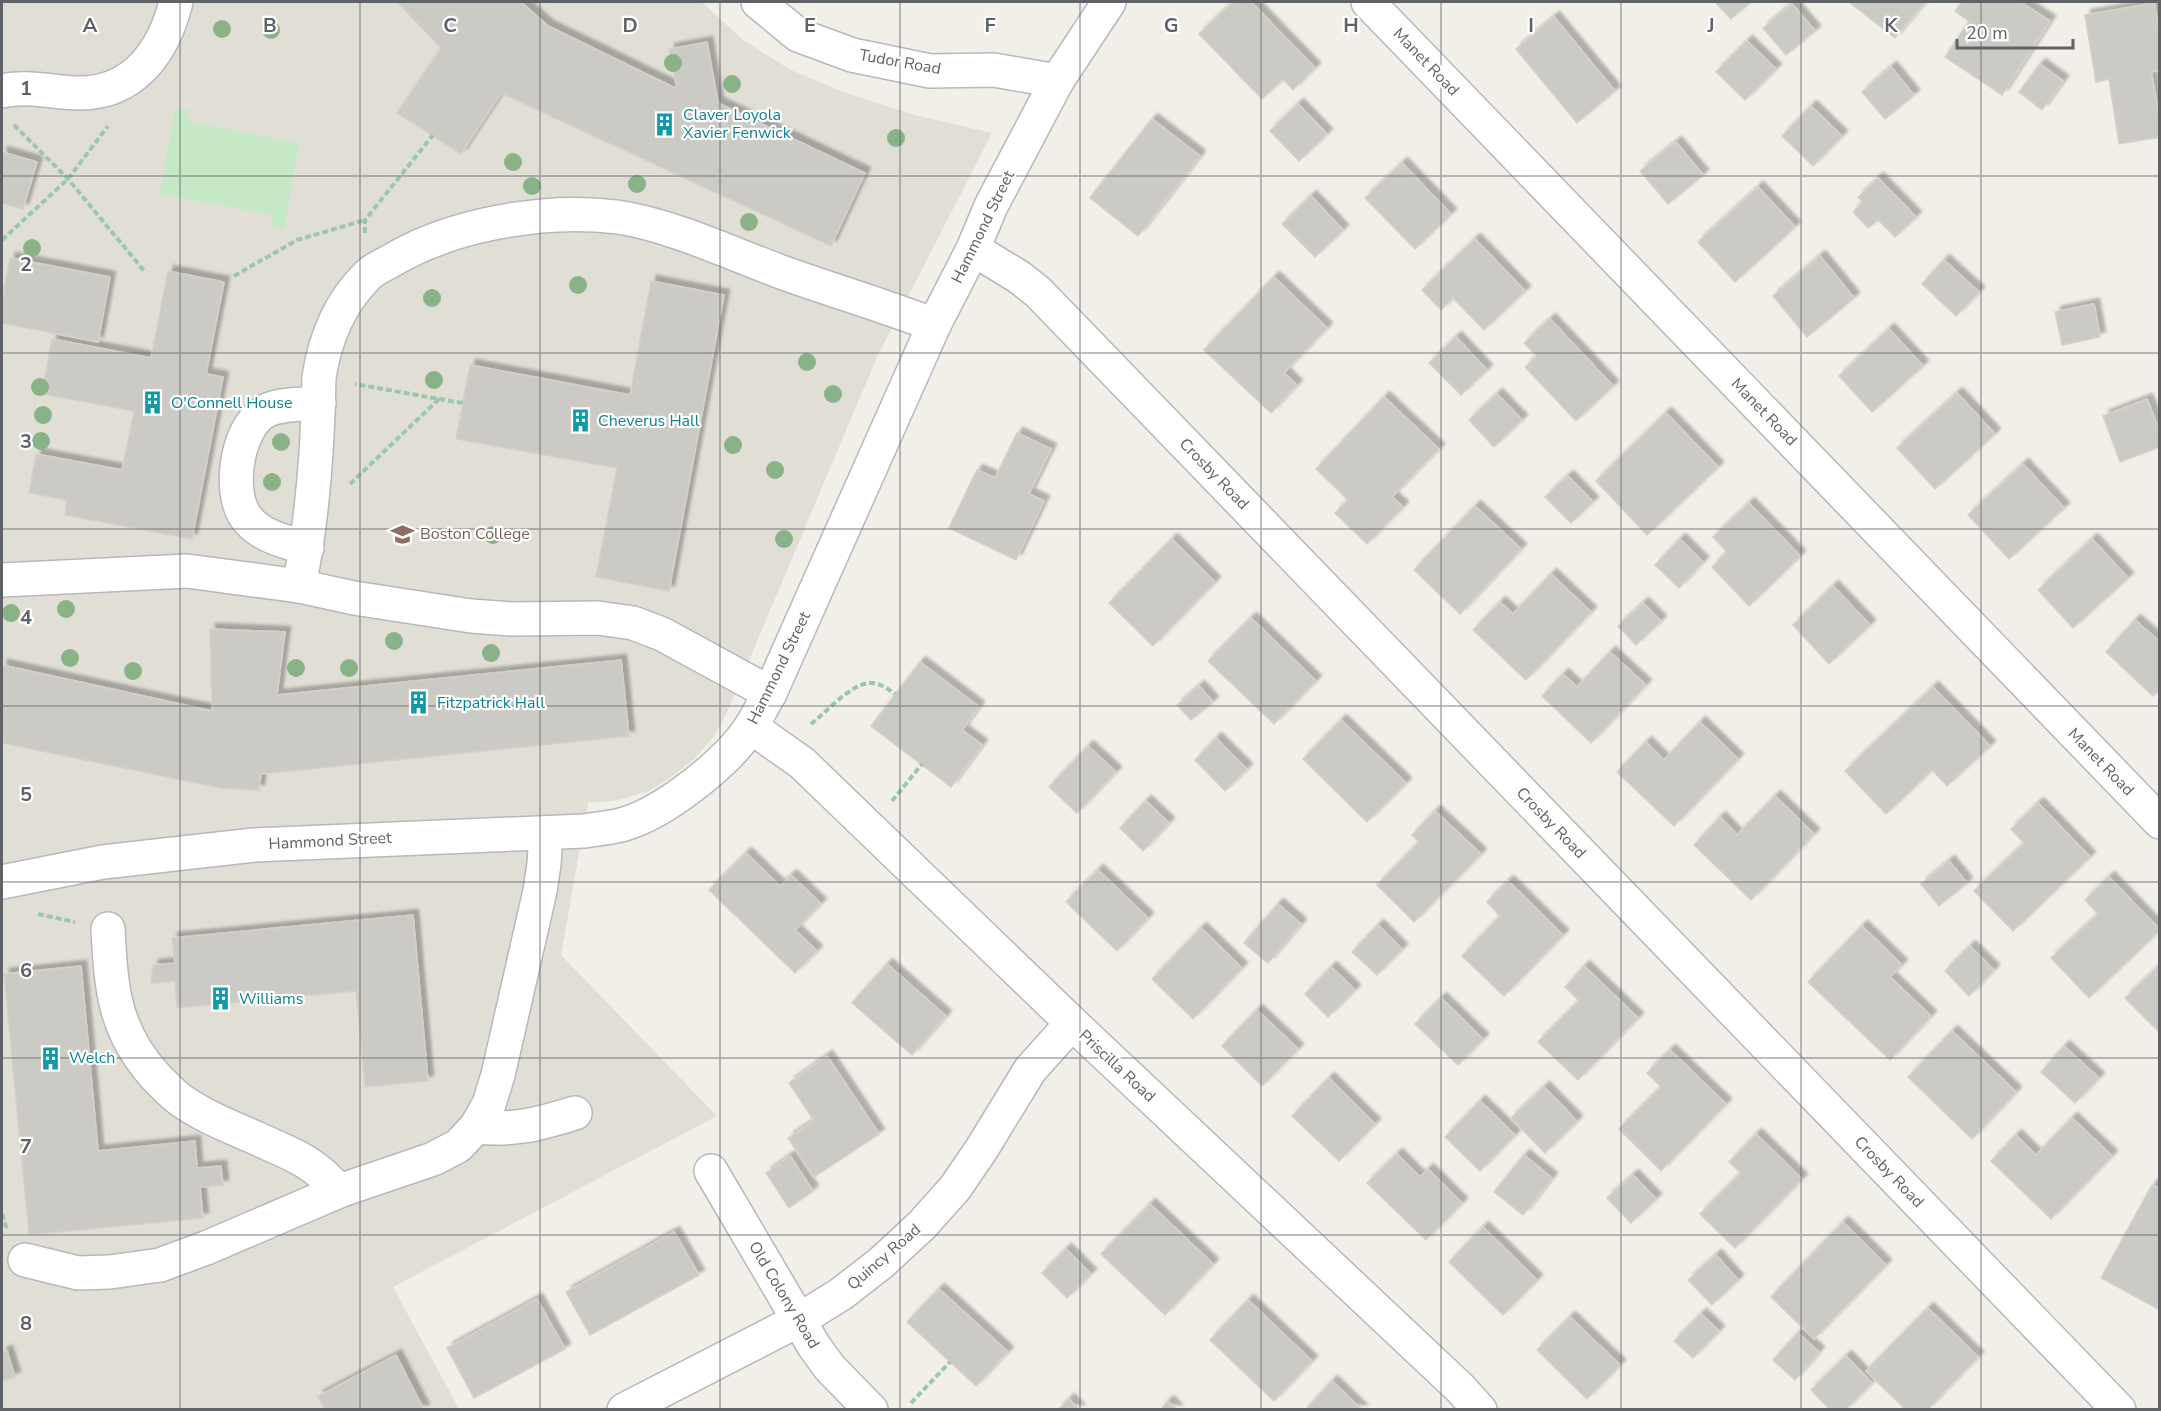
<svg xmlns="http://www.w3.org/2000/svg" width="2161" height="1411" viewBox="0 0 2161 1411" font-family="'Nunito Sans',sans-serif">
	<defs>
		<filter id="shadow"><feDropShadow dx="5.5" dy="-5.5" stdDeviation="1.5" flood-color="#0004"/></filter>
	</defs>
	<rect width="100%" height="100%" fill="#f1efe8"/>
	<polygon fill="#e1ded6" points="2,2 702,2 743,40 791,70 846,93 915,115 992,133 877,357 728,710 715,735 694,759 670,778 649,791 619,800 588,803 561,955 717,1116 393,1287 459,1409 2,1410"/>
	<polygon fill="#c5e8c5" points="175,109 189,110 187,121 299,143 284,229 271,226 273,215 160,194"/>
	<g fill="#cccac5" stroke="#d6d1c6" stroke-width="1.5" filter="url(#shadow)">
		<polygon points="397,2 521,2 548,26 677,89 669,49 707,42 718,103 865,173 831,246 501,93 461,154 397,113 441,48"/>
		<polygon points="1233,2 1251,2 1315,68 1293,90 1283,79 1262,99 1199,34"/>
		<polygon points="1715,2 1750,2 1731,19"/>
		<polygon points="1849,2 1925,2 1895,38"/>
		<polygon points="1962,2 2020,2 2050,21 2002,95 1945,57 1969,21 1955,11"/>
		<polygon points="2154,3 2160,37 2160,70 2151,72 2160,122 2160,137 2119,144 2109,79 2096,82 2085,15"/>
		<polygon points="1792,4 1815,31 1786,55 1763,28"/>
		<polygon points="1554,17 1615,91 1577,123 1516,49"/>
		<polygon points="1747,41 1776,69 1745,100 1716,72"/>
		<polygon points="2040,64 2063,81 2042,110 2019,92"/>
		<polygon points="1891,67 1914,95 1885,119 1862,92"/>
		<polygon points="1298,104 1327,134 1299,161 1270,131"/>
		<polygon points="1811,106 1842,136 1813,166 1782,136"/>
		<polygon points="1152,119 1200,156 1138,236 1090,198"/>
		<polygon points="1676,142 1703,175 1668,204 1640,171"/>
		<polygon points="2,152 37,162 23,209 2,203"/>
		<polygon points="1402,163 1451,214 1415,249 1365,198"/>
		<polygon points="1878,178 1916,217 1895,237 1878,220 1868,228 1853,212 1863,202 1858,197"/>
		<polygon points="1758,187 1795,227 1735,282 1698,242"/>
		<polygon points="1311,196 1343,230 1315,257 1282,224"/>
		<polygon points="1475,239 1525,291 1484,330 1453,298 1441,310 1422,290"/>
		<polygon points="1820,256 1854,298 1807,337 1773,296"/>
		<polygon points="10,258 110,277 98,342 2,323 2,300"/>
		<polygon points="1944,260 1979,292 1956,316 1922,284"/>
		<polygon points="168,271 224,282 206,374 223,377 192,539 65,515 67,500 29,493 36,454 122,470 134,411 42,394 52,339 151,358"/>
		<polygon points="1274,277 1327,328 1284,373 1297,385 1271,413 1204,350"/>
		<polygon points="651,281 724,295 669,591 596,577 617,468 456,439 470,365 630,395"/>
		<polygon points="2094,304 2100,337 2062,345 2055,312"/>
		<polygon points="1550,319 1613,386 1576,421 1525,367 1537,356 1524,343"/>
		<polygon points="1889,329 1923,366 1872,412 1839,376"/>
		<polygon points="1456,337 1487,370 1461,395 1429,363"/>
		<polygon points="1957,393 1995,434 1935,489 1897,448"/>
		<polygon points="1497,394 1522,420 1494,447 1469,420"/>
		<polygon points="1384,397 1439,449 1392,497 1403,507 1367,544 1335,513 1348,500 1316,469"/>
		<polygon points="2147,399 2160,432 2160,447 2120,462 2103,416"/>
		<polygon points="1666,413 1718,467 1647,535 1596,481"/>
		<polygon points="1017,433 1051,449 1029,494 1044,501 1016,560 949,528 977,470 995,478"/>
		<polygon points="2023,464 2064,508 2009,559 1968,515"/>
		<polygon points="1568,476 1593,502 1571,523 1545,497"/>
		<polygon points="1749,503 1800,556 1749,606 1712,567 1727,552 1713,537"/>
		<polygon points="1475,506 1521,549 1460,614 1414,570"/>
		<polygon points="1172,539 1215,582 1153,646 1109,603"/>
		<polygon points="1680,539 1703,562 1679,588 1655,565"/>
		<polygon points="2092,539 2128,578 2073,628 2038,590"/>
		<polygon points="1551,574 1591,612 1526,680 1473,630 1500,602 1513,614"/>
		<polygon points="1833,586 1870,625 1829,664 1793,625"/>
		<polygon points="1643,603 1661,621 1636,645 1618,626"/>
		<polygon points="1251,618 1316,681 1274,724 1208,661"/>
		<polygon points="2135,620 2160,642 2160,690 2153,696 2106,652"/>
		<polygon points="210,629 285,632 277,695 621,660 629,736 261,774 259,790 221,788 2,743 2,665 212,711"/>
		<polygon points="1610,652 1646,685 1591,743 1542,696 1563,674 1577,687"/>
		<polygon points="920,662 979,707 962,730 982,745 951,787 871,726"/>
		<polygon points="1199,686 1213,702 1191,720 1177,705"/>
		<polygon points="1933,687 1990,746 1947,786 1932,770 1886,814 1845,771"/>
		<polygon points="1341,720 1406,783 1367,822 1303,759"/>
		<polygon points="1700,722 1738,759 1674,826 1617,772 1646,742 1664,760"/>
		<polygon points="1216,738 1247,769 1225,791 1195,760"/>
		<polygon points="1088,746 1116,772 1077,813 1049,787"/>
		<polygon points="1775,796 1814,834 1751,900 1694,845 1720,817 1737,835"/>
		<polygon points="1146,801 1169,823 1143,851 1120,828"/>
		<polygon points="2038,803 2090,857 2013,931 1974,891 2024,843 2011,829"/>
		<polygon points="1435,811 1481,854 1414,922 1377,885 1419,842 1412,835"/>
		<polygon points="746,853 780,886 791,875 821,904 795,930 817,951 795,973 709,890"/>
		<polygon points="1949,861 1967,883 1939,906 1921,884"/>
		<polygon points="1098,870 1148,918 1117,951 1066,902"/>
		<polygon points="2109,877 2160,930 2089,998 2051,958 2098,914 2085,900"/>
		<polygon points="1508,881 1563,935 1504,996 1462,956 1500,916 1487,902"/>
		<polygon points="1278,904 1301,924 1268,963 1244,943"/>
		<polygon points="413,915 428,1081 365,1087 356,991 177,1008 175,981 151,984 153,965 175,963 172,938"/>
		<polygon points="1378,925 1402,949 1377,975 1352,952"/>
		<polygon points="1862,926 1902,965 1890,977 1931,1016 1890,1060 1808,982"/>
		<polygon points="1201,928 1242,968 1193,1019 1152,979"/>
		<polygon points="1970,946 1994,970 1969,996 1945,971"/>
		<polygon points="887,964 946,1016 912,1055 852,1003"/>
		<polygon points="2160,965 2160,1033 2125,998"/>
		<polygon points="81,966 98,1151 195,1141 197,1168 221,1166 223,1185 200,1187 203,1218 29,1235 4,974"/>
		<polygon points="1584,966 1638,1018 1578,1080 1538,1042 1579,1001 1565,987"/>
		<polygon points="1331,967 1355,990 1328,1017 1305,994"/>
		<polygon points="1441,998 1483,1039 1458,1065 1415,1024"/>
		<polygon points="1257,1010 1298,1049 1262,1086 1222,1046"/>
		<polygon points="1952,1031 2016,1092 1972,1139 1908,1077"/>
		<polygon points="2064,1046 2099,1078 2075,1103 2041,1072"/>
		<polygon points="1670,1050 1726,1104 1661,1171 1619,1129 1661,1087 1647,1073"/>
		<polygon points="827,1056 879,1134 814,1177 788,1138 814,1121 789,1083"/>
		<polygon points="1329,1078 1375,1124 1339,1161 1292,1116"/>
		<polygon points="1544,1087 1577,1121 1545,1153 1511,1118"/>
		<polygon points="1480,1101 1515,1135 1480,1171 1445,1137"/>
		<polygon points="2072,1118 2112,1156 2051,1219 1991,1161 2016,1135 2036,1155"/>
		<polygon points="1756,1134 1802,1179 1735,1248 1700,1214 1741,1173 1729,1162"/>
		<polygon points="1397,1154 1420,1177 1428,1169 1462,1203 1426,1240 1367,1183"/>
		<polygon points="1524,1155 1552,1178 1523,1215 1494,1192"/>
		<polygon points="790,1156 813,1191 789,1208 766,1173"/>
		<polygon points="1633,1175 1656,1199 1631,1223 1607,1198"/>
		<polygon points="2152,1185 2160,1189 2160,1310 2101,1278"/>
		<polygon points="1150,1204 1213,1264 1165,1315 1101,1254"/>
		<polygon points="1843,1222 1886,1265 1814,1339 1771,1297"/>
		<polygon points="1483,1227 1537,1280 1503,1315 1449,1262"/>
		<polygon points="674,1232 699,1275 590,1335 566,1292"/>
		<polygon points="1066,1249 1091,1274 1067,1298 1042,1273"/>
		<polygon points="1716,1255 1738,1280 1712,1305 1688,1280"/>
		<polygon points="939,1289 1008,1352 976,1386 907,1322"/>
		<polygon points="537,1299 565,1349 474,1398 447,1348"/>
		<polygon points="1248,1300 1312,1361 1274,1401 1210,1340"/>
		<polygon points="1928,1308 1978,1357 1927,1410 1906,1410 1866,1371"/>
		<polygon points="1701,1314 1719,1331 1693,1358 1674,1341"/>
		<polygon points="1570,1317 1620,1365 1587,1399 1537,1350"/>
		<polygon points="1798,1333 1819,1352 1795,1380 1773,1360"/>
		<polygon points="7,1351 15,1377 2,1381 2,1353"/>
		<polygon points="396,1355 424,1410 325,1410 318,1396"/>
		<polygon points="1846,1356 1872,1383 1845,1410 1830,1410 1811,1390"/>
		<polygon points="1332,1381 1362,1410 1305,1410"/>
		<polygon points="1069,1399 1079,1410 1058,1410"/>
		<polygon points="1168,1401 1177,1410 1160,1410"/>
	</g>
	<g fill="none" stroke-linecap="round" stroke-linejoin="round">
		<defs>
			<g id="minor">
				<polyline points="758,2 798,35 852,55 930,71 994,70 1057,81"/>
				<polyline points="1368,2 2160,822"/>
				<path d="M2,91c26,-6 52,2 78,2 55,0 84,-43 96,-91"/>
				<polyline points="973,249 1019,277 1038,292 2119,1410"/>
				<path d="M307,548c-20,-6 -44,-11 -58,-27 -23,-24 -13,-92 15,-109 15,-9 38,-7 55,-9"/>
				<polyline points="2,580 187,571 299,586 354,598 471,616 512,619 598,618 633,623 662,634 770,693"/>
				<path d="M299,586c14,-69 19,-139 20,-209 6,-38 20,-73 47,-100 6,-7 15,-11 23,-15 62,-38 156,-54 228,-45 55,8 115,37 167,56 50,18 101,33 150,52"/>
				<polyline points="751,727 802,763 1072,1023 1460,1388 1480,1410"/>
				<path d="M2,882l101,-20 151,-17 330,-14c12,-2 25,-3 37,-6 42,-11 108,-63 131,-100 6,-10 12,-22 18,-32l164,-368 39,-76 18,-43 66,-125 52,-79"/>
				<path d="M108,929c3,60 6,102 48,148 8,8 17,18 26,24 23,16 49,26 74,37 36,17 55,21 83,53"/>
				<path d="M476,1127c40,4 62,-3 99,-14"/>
				<polyline points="711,1171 814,1346 830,1368 871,1410"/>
				<polyline points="25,1260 78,1273 110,1272 160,1265 206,1248 339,1191 433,1159 458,1146 476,1127 489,1104 498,1075 540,891 544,864 546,833"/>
				<polyline points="624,1410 799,1320 841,1294 881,1263 922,1225 955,1188 981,1150 1030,1070 1072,1023"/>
			</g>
		</defs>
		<use href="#minor" stroke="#b5b8bc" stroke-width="36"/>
		<g stroke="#9cc7a9" stroke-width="4" stroke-dasharray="6 3" stroke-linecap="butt">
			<polyline points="14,125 68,179 145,272"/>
			<polyline points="365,233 365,220 433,135"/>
			<polyline points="2,240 68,179 108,126"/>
			<polyline points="234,276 297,240 365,220"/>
			<polyline points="439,399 463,403"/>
			<polyline points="350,484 439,399 355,384"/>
			<path d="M811,724c14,-11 40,-40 58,-41 10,-1 19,6 26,11"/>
			<polyline points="892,801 922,764"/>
			<polyline points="38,914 75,922"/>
			<polyline points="2,1214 7,1229"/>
			<polyline points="911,1403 950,1362"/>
		</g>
		<use href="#minor" stroke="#fff" stroke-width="33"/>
	</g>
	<g fill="#89b387">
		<circle cx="222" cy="29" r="9"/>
		<circle cx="271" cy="30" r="9"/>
		<circle cx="673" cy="63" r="9"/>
		<circle cx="732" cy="84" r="9"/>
		<circle cx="896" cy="138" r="9"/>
		<circle cx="513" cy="162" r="9"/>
		<circle cx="637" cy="184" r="9"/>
		<circle cx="532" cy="186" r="9"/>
		<circle cx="749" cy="222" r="9"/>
		<circle cx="32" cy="248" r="9"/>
		<circle cx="578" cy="285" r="9"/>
		<circle cx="432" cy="298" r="9"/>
		<circle cx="807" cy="362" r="9"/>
		<circle cx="434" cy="380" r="9"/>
		<circle cx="40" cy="387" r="9"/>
		<circle cx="833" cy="394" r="9"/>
		<circle cx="43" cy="415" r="9"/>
		<circle cx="41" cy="441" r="9"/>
		<circle cx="281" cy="442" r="9"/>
		<circle cx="733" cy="445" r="9"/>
		<circle cx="775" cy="470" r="9"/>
		<circle cx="272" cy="482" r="9"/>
		<circle cx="493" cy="535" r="9"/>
		<circle cx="784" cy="539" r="9"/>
		<circle cx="66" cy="609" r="9"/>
		<circle cx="11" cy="613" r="9"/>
		<circle cx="394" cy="641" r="9"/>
		<circle cx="491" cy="653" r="9"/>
		<circle cx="70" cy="658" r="9"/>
		<circle cx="296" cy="668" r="9"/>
		<circle cx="349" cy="668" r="9"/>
		<circle cx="133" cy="671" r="9"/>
	</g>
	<path fill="none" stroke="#5f6368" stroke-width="1.5" stroke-opacity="0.55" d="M180,2v1408M360,2v1408M540,2v1408M720,2v1408M900,2v1408M1080,2v1408M1261,2v1408M1441,2v1408M1621,2v1408M1801,2v1408M1981,2v1408M2,176h2158M2,353h2158M2,529h2158M2,706h2158M2,882h2158M2,1058h2158M2,1235h2158"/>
	<defs>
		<symbol id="building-bare" viewBox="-9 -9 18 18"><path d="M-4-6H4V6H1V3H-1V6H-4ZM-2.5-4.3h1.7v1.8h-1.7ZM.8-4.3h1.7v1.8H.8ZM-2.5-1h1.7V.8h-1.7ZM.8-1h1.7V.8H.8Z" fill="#0f9aa8" stroke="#fff" stroke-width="2.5" paint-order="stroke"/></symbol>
		<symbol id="university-bare" viewBox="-9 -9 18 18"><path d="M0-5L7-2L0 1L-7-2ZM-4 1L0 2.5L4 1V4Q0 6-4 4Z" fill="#8d6e63" stroke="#fff" stroke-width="2.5" paint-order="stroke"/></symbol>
	</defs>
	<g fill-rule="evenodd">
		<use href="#building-bare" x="648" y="108" width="33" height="33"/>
		<use href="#building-bare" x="136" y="386" width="33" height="33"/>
		<use href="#building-bare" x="564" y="404" width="33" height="33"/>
		<use href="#university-bare" x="386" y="518" width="33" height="33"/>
		<use href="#building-bare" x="402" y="686" width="33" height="33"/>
		<use href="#building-bare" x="204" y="982" width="33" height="33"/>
		<use href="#building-bare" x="34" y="1042" width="33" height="33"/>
	</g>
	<g text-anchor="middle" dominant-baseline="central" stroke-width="4.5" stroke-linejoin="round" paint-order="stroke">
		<g font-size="16" fill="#5f6368" stroke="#fff">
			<text transform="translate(900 62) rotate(10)">Tudor Road</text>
			<text transform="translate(1426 62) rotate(46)">Manet Road</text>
			<text transform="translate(983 227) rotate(-64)">Hammond Street</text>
			<text transform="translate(1764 412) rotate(46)">Manet Road</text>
			<text transform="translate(1214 474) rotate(46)">Crosby Road</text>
			<text transform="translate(779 668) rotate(-64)">Hammond Street</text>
			<text transform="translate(2101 762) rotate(46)">Manet Road</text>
			<text transform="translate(1551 823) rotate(46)">Crosby Road</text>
			<text transform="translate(330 841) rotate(-3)">Hammond Street</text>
			<text transform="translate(1117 1066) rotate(43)">Priscilla Road</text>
			<text transform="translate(1889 1172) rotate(46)">Crosby Road</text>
			<text transform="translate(884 1257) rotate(-41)">Quincy Road</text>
			<text transform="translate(784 1295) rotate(59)">Old Colony Road</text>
		</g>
		<g font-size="16" fill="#0d838f" stroke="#fff" text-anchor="start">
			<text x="683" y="115">Claver Loyola<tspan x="683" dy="18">Xavier Fenwick</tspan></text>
			<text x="171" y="403">O'Connell House</text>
			<text x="598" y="421">Cheverus Hall</text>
			<text x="437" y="703">Fitzpatrick Hall</text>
			<text x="239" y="999">Williams</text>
			<text x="69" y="1058">Welch</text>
		</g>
		<g font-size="16" fill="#785e54" stroke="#fff" text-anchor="start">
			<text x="420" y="534">Boston College</text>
		</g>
	</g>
	<g font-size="20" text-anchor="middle" font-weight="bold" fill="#5f6368" stroke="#fff" stroke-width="4.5" stroke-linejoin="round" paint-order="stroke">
		<text x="90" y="32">A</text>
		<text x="270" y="32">B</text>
		<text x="450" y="32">C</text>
		<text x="630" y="32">D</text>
		<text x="810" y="32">E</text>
		<text x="990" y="32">F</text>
		<text x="1171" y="32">G</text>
		<text x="1351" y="32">H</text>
		<text x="1531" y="32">I</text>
		<text x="1711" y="32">J</text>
		<text x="1891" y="32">K</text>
		<text x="26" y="95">1</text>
		<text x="26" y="271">2</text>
		<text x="26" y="448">3</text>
		<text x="26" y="624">4</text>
		<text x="26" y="801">5</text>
		<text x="26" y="977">6</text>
		<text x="26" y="1153">7</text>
		<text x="26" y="1330">8</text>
	</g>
	<rect width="2161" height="1411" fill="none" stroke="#5f6368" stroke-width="6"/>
	<path d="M1957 39v9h116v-9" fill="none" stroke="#5f6368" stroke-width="3"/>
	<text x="1966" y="39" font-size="18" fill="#5f6368" stroke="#ffffff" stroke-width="4.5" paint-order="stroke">20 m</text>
</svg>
